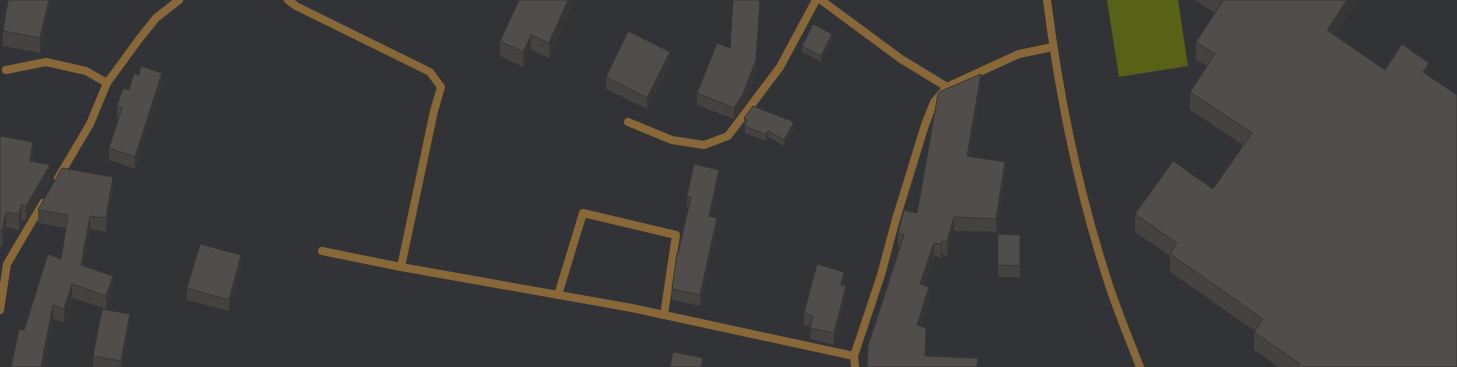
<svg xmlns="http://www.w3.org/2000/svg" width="1457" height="367" viewBox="0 0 1457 367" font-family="'Nunito Sans',sans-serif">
	<rect width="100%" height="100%" fill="#323336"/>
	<polygon fill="#596116" points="1107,0 1178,0 1188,66 1119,77"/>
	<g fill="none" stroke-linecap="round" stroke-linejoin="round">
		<g stroke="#886838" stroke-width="8">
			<polyline points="288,0 296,6 430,72 441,87 434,111 401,267"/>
			<polyline points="821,0 901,59 947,87"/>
			<polyline points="6,70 46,62 86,71 107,83"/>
			<polyline points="628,122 672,140 704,145 728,136 780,67 816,0"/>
			<polyline points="58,178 90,124 107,83 140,38 156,18 179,0"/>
			<polyline points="322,251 401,267 632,308 854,356"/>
			<polyline points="558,295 583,213 676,235 664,315"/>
			<polyline points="0,310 7,264 43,203"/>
			<polyline points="855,367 854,356 881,275 896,219 925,125 934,102 947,87 1019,54 1053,47"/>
		</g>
		<path stroke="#886838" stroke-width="8" d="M1047,0c12,95 31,190 61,282 9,28 21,57 32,85"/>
	</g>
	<g fill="#454240">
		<polygon points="52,0 40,53 3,46 3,31"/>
		<polygon points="575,0 549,58 531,50 523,67 500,56 500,41"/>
		<polygon points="1195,0 1354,0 1354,6 1335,35 1385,70 1429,76 1457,367 1278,367 1254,350 1254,332 1255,331 1170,272 1170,256 1135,232 1135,214 1213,189 1243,145 1190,110 1190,92 1207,66 1196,60 1196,42 1215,13"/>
		<polygon points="760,12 756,72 742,108 734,119 697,105 697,93 730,48"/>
		<polygon points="832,40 821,62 802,52 802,46"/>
		<polygon points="670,64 647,109 606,89 606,77"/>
		<polygon points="162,84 135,169 109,160 109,148 119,118 117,118 117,106 129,90"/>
		<polygon points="981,87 969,157 1005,176 996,232 954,231 947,256 942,254 941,258 934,256 924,285 929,300 921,326 926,341 867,367 900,247 898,247 898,233 917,213"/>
		<polygon points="744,118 794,128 784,146 768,137 766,141 745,133 745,125 744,124"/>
		<polygon points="0,136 33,158 32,162 50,180 26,221 21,220 19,230 6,227 2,247 0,246"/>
		<polygon points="719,182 711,216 717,229 700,306 672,300 672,289 678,253 689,208 687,207 687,196"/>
		<polygon points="113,190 106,232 90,229 83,266 113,289 106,309 72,298 64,322 53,319 44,367 11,367 24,330 61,259 66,228 38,223 38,210"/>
		<polygon points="998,234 1020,246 1020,277 998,277"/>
		<polygon points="241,267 229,311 187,300 187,288"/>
		<polygon points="844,283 844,285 846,298 834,345 810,339 811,327 804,325 804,313"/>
		<polygon points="130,326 122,367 93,367 93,356"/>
	</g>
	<g fill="#383634">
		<polygon points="49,0 52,0 40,53 40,38"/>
		<polygon points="568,0 575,0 549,58 549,43"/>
		<polygon points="760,0 760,12 756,72 742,108 734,119 734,108"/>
		<polygon points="1347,0 1354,0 1354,6 1327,48 1327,30"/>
		<polygon points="832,34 832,40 821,62 821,56"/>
		<polygon points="531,35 531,50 523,67 523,52"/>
		<polygon points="670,52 670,64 647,109 647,98"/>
		<polygon points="1429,63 1429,81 1423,72"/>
		<polygon points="162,73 162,84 135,169 135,157"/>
		<polygon points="981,74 981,87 967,170 967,156"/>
		<polygon points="794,122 794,128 784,146 784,140"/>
		<polygon points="768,131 768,137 766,141 766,135"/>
		<polygon points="33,142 33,158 30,177 30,161"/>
		<polygon points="1005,162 1005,176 996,232 996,219"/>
		<polygon points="50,165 50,180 26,221 26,206"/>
		<polygon points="719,170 719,182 709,227 709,216"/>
		<polygon points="113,177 113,190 106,232 106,218"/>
		<polygon points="21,205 21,220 19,230 19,214"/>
		<polygon points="6,212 6,227 2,247 2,231"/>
		<polygon points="90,216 90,229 81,278 81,265"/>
		<polygon points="954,217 954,231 947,256 947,242"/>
		<polygon points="717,218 717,229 700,306 700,295"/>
		<polygon points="942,241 942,254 941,258 941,244"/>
		<polygon points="934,243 934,256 920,297 920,284"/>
		<polygon points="241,255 241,267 229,311 229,300"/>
		<polygon points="844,272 844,283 841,296 841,285"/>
		<polygon points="113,276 113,289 106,309 106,296"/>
		<polygon points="72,284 72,298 64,322 64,309"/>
		<polygon points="846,286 846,298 834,345 834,333"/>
		<polygon points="929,287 929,300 917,338 917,325"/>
		<polygon points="53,305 53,319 44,367 41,367"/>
		<polygon points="130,314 130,326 122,367 121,367 121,361"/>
		<polygon points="703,358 703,367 701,367"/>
	</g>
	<g fill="#504d4b" stroke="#383634">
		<polygon points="8,0 49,0 40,38 3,31"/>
		<polygon points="519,0 568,0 549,43 531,35 523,52 500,41"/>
		<polygon points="733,0 760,0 756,60 742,96 734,108 697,93 717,43 730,48"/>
		<polygon points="1221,0 1347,0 1327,30 1385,70 1402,44 1429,63 1423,72 1457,95 1457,367 1297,367 1300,364 1254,332 1263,319 1170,254 1177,243 1135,214 1173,161 1213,189 1252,133 1190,92 1215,54 1196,42 1223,1"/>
		<polygon points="813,24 832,34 821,56 802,46"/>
		<polygon points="628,31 670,52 647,98 606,77"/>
		<polygon points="141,66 162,73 135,157 109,148 122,108 117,106 123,88 129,90 134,73 139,75"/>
		<polygon points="981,74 967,156 1005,162 996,219 954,217 947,242 942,241 941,244 934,243 920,284 929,287 917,325 926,328 925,356 978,358 977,367 867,367 868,346 904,235 898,233 904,210 917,213 938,94 939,92"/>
		<polygon points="753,106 794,122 784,140 768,131 766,135 745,126 747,120 744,118"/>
		<polygon points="0,136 33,142 30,161 50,165 26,206 21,205 19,214 6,212 2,231 0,231"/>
		<polygon points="694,164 719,170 709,216 717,218 700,295 672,289 677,253 678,253 691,197 687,196"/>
		<polygon points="62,168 113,177 106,218 90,216 81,265 113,276 106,296 72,284 64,309 53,305 41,367 11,367 19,329 24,330 48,254 61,259 68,215 38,210"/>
		<polygon points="998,234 1020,235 1020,266 998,265"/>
		<polygon points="200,244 241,255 229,300 187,288"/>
		<polygon points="817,264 844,272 841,285 846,286 834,333 810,328 813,316 804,313"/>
		<polygon points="102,309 130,314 121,361 93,356"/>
		<polygon points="673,352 703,358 701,367 670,367"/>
	</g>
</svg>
